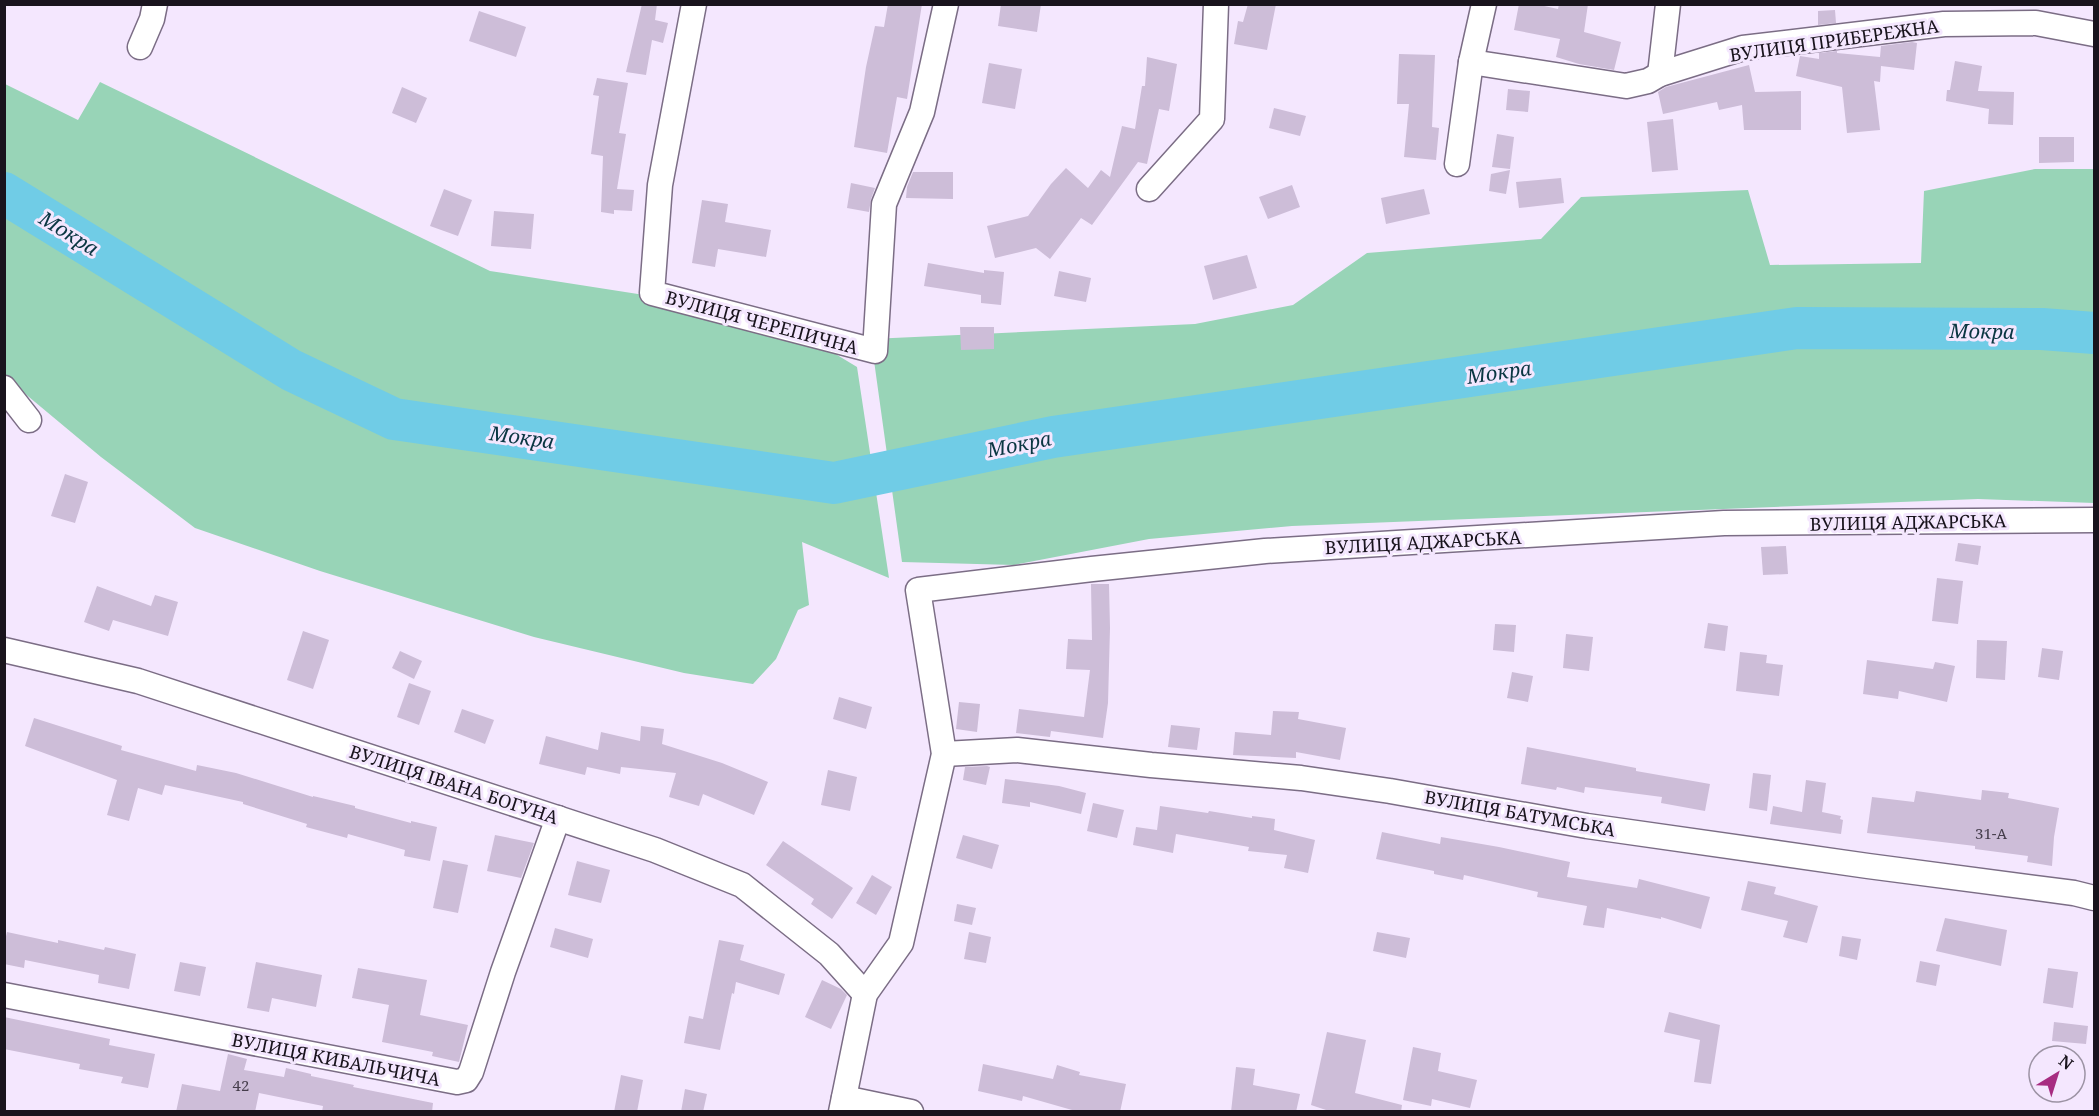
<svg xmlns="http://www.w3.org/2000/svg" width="2099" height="1116" viewBox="0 0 2099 1116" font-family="'Noto Serif',serif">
	<rect width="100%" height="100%" fill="#f4e7fe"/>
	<g fill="#98d4b7">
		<polygon points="100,82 490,271 702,304 809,338 857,367 889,578 802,542 809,605 798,610 776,659 753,684 684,673 534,637 320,571 195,528 101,457 5,377 5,84 78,120"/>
		<polygon points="2035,169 2094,169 2094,503 1978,499 1292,526 1149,539 1014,565 902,562 871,339 1195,324 1293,305 1367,253 1541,239 1581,197 1748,190 1770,265 1921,263 1924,191"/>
	</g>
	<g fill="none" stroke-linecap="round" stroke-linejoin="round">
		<polyline stroke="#70cce6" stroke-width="42" points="4,193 291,370 394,419 834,483 1053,437 1797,328 2042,329 2094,333"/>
	</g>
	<g fill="#cdbdd8">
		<polygon points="642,4 657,4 655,20 668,23 663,43 652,40 646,75 626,72"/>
		<polygon points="888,4 922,4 907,99 897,97 887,153 854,147 866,67 875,26 884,27"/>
		<polygon points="1001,4 1041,4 1037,32 998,26"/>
		<polygon points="1248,4 1276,4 1267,50 1234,44 1238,21 1243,22"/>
		<polygon points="1519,4 1535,4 1558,9 1559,4 1588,4 1584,32 1621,42 1614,70 1579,64 1556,57 1560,39 1514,30"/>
		<polygon points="1835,10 1836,23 1818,25 1818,11"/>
		<polygon points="479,11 526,27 516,57 469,41"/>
		<polygon points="1912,42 1917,43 1914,70 1881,66 1880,82 1874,81 1880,130 1847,133 1842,87 1796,76 1800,56 1819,59 1819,53 1837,51 1837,53 1880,57 1881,46"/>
		<polygon points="1399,54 1435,55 1432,127 1439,128 1436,160 1404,157 1409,104 1397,104"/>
		<polygon points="1147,57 1177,64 1169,111 1159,109 1147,164 1138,162 1092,225 1081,218 1050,259 1036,248 995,258 987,226 1028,216 1051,184 1066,168 1088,188 1101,170 1110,177 1122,126 1135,129 1142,86 1145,86"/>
		<polygon points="1955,61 1982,66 1978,91 2014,92 2013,125 1988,124 1989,109 1946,101 1947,90 1950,90"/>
		<polygon points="989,63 1022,69 1015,109 982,103"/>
		<polygon points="1749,65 1755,92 1801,91 1801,130 1744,130 1742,105 1719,110 1717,102 1663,114 1658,92 1666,87"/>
		<polygon points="597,78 628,83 619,133 626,134 617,189 634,190 632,211 614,210 614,214 601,212 603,156 591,154 599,96 593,95"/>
		<polygon points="402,87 427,98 416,123 392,113"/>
		<polygon points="1508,89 1530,91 1528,112 1506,110"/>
		<polygon points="1274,108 1306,116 1300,136 1269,128"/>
		<polygon points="1673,119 1678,170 1652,172 1647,122"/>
		<polygon points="1497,134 1514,137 1510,169 1492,167"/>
		<polygon points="2039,137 2074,137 2074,162 2039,163"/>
		<polygon points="1510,170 1506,194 1489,191 1491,174"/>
		<polygon points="913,172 953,172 953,199 906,198 907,187"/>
		<polygon points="1561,178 1564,203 1519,208 1516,182"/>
		<polygon points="851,183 875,188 871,199 869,212 847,208"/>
		<polygon points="1292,185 1300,207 1268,219 1259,197"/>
		<polygon points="444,189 472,200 458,236 430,226"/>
		<polygon points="1424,189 1430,214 1386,224 1381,198"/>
		<polygon points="702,200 728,204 725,222 771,230 766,257 718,249 715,267 692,263"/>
		<polygon points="494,211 534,214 531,249 491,246"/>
		<polygon points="1247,255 1257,288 1213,300 1204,266"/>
		<polygon points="928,263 984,273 984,270 1004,272 1001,305 981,303 981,295 924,286"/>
		<polygon points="1059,271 1091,278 1086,302 1054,296"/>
		<polygon points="960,327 994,327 994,349 961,350"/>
		<polygon points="65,474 88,482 75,523 51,516"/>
		<polygon points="1958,543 1981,546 1978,565 1955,561"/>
		<polygon points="1786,546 1788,574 1763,575 1761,547"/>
		<polygon points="1937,578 1963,581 1958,624 1932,621"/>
		<polygon points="1091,584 1109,584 1110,628 1108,703 1103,738 1051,731 1050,737 1016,733 1019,709 1084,717 1090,670 1066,669 1068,639 1092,640"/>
		<polygon points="97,586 151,606 155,595 178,602 168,636 113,620 109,631 84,622"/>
		<polygon points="1708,623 1728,626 1725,651 1704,648"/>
		<polygon points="1495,624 1516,625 1514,652 1493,650"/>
		<polygon points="303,631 329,640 313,689 287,680"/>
		<polygon points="1566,634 1593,637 1589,671 1563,668"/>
		<polygon points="1977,640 2007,641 2005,680 1976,678"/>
		<polygon points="2042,648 2063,651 2059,680 2038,677"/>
		<polygon points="400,651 422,661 414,679 392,668"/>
		<polygon points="1740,652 1767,655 1766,663 1783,665 1779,696 1736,691"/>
		<polygon points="1867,660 1933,669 1935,662 1955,666 1947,702 1899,691 1898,699 1863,694"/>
		<polygon points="1512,672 1533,676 1528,702 1507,698"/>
		<polygon points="409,683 431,691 419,725 397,717"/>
		<polygon points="839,697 872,707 866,729 833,719"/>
		<polygon points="959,702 980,704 977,732 956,729"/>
		<polygon points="462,709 494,720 485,744 454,732"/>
		<polygon points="1273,711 1299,712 1298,719 1346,728 1340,760 1296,752 1296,758 1233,755 1235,732 1271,735"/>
		<polygon points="34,718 122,746 121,750 196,771 197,765 236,773 313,797 313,796 355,806 355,808 411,823 411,821 437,827 430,861 404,856 405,850 348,834 347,838 306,827 307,824 243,804 243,802 165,785 162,795 138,788 129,821 107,815 117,780 25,746"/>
		<polygon points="1171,725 1200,728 1197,750 1168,747"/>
		<polygon points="641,726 664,729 662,744 722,763 768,782 754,815 703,794 699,806 669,797 676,773 621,767 620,774 587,767 585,775 539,764 546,736 598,750 601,732 640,741"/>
		<polygon points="1527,747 1636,768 1636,771 1710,784 1705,811 1661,803 1662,797 1585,787 1584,793 1557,787 1556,790 1521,784"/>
		<polygon points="987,766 990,767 986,785 963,780 965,767"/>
		<polygon points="828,770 857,777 850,811 821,805"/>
		<polygon points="1753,773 1771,775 1767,811 1749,808"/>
		<polygon points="1005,779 1059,786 1086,793 1081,814 1030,802 1030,807 1002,803"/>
		<polygon points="1806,780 1826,783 1822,812 1841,816 1840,819 1843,820 1841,834 1770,824 1773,806 1802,812"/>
		<polygon points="1982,790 2009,793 2008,798 2059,808 2054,837 2052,866 2027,862 2028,856 1975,849 1975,846 1867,833 1872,797 1914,802 1916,791 1981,800"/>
		<polygon points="1093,803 1124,810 1117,838 1087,831"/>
		<polygon points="1160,806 1208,813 1209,811 1252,818 1252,816 1275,819 1274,830 1315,840 1308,873 1284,868 1287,855 1248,851 1249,847 1176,834 1173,853 1133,845 1136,827 1157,830"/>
		<polygon points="1382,832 1440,844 1441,837 1499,847 1570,862 1567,877 1637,888 1639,879 1710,897 1701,929 1661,917 1661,919 1607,908 1604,928 1583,925 1587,906 1537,897 1538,892 1464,875 1463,880 1434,874 1434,871 1376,859"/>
		<polygon points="495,835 534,843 521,878 487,871"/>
		<polygon points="963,835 999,845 992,869 956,858"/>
		<polygon points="783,841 853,888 832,919 811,904 814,899 766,865"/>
		<polygon points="443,860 468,865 458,913 433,908"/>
		<polygon points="577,861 610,870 601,903 568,895"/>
		<polygon points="872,875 892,887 876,915 856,903"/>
		<polygon points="1748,881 1776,887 1774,894 1818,906 1807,943 1783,937 1788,921 1741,910"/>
		<polygon points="957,904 976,908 972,925 954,921"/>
		<polygon points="1945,918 2007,930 2001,966 1936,951"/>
		<polygon points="555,928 593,939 588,958 550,947"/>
		<polygon points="7,932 58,943 58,940 104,950 105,947 136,954 129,989 98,983 99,975 25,960 24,968 4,964 4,945"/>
		<polygon points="969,932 991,937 986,963 964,959"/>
		<polygon points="1377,932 1410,938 1406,958 1373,951"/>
		<polygon points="1842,936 1861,939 1857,960 1839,956"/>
		<polygon points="719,940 744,945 740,960 785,974 779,995 736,982 734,994 732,993 720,1050 684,1043 689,1016 703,1019"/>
		<polygon points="1920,961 1940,965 1936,986 1916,982"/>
		<polygon points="180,962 206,967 200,996 174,991"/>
		<polygon points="256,962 322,975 316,1007 272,998 269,1012 247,1008"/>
		<polygon points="358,968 427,980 420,1015 468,1025 459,1062 432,1056 433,1052 382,1042 389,1005 352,998"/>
		<polygon points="2048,968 2078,972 2073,1008 2043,1003"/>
		<polygon points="822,980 841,989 847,995 831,1029 805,1017"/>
		<polygon points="1669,1012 1720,1025 1711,1084 1694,1082 1700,1040 1664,1032"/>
		<polygon points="4,1017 110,1039 109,1045 155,1054 148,1088 121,1083 123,1077 79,1069 80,1064 4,1049"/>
		<polygon points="2054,1022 2088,1026 2086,1044 2052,1041"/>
		<polygon points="1327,1032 1366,1040 1355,1093 1402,1105 1401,1112 1332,1112 1311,1105"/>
		<polygon points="1413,1047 1441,1053 1438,1071 1477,1080 1470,1108 1432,1099 1431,1106 1403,1100"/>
		<polygon points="228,1054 247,1059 244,1070 284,1077 286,1068 311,1074 311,1076 354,1085 353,1087 433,1103 432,1112 322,1112 323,1106 259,1093 255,1112 176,1112 182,1084 220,1091"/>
		<polygon points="983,1064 1053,1079 1057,1065 1080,1072 1079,1075 1126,1084 1120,1112 1079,1112 1023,1096 1022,1101 978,1091"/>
		<polygon points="1236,1067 1255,1069 1253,1085 1300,1094 1296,1112 1231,1112"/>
		<polygon points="621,1075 643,1080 637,1112 614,1112"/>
		<polygon points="685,1089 707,1094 703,1112 681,1112"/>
	</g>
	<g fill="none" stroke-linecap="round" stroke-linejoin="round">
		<defs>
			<g id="minor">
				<polyline points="694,4 660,185 652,293 875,351 884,204 922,112 946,4"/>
				<polyline points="140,47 152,19 155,4"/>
				<polyline points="1471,62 1626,86 1648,81 1660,74 1743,48 1944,24 2036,23 2094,34"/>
				<polyline points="1660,74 1668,4"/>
				<polyline points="1457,164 1471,62 1484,4"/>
				<polyline points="1149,189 1212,119 1216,4"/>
				<polyline points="4,388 29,420"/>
				<polyline points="4,650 138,681 655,850 742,885 829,954 865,994"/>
				<polyline points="944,754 1017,750 1151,765 1301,778 1390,791 1587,826 1868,866 2074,893 2094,898"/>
				<polyline points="4,995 457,1082 466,1080 471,1072 503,972 558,818"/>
				<polyline points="844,1098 911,1112"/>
				<polyline points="841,1112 865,994 901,943 944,754 918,590 1092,569 1265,551 1724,523 2094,520"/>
			</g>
		</defs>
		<use href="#minor" stroke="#7b6d85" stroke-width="27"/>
		<use href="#minor" stroke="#fff" stroke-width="24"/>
	</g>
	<g text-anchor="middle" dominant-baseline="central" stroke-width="6" stroke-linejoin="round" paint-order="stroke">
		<g font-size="15" fill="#463e4c">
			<text x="1991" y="833">31-А</text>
			<text x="241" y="1085">42</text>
		</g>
		<g font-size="18" fill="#19141d" stroke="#f4e7fe">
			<text transform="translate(1834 40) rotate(-8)">ВУЛИЦЯ ПРИБЕРЕЖНА</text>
			<text transform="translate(762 322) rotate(15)">ВУЛИЦЯ ЧЕРЕПИЧНА</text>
			<text transform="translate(1908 522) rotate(-1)">ВУЛИЦЯ АДЖАРСЬКА</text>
			<text transform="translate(1423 542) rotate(-3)">ВУЛИЦЯ АДЖАРСЬКА</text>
			<text transform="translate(454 784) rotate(18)">ВУЛИЦЯ ІВАНА БОГУНА</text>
			<text transform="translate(1520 813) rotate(10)">ВУЛИЦЯ БАТУМСЬКА</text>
			<text transform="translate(336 1059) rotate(11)">ВУЛИЦЯ КИБАЛЬЧИЧА</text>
		</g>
		<g font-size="20" font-style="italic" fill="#0a3642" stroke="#f4e7fe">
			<text transform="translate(69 233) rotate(32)">Мокра</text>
			<text transform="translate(1982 331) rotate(1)">Мокра</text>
			<text transform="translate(1499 372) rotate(-8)">Мокра</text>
			<text transform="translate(522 437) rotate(8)">Мокра</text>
			<text transform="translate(1019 444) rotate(-11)">Мокра</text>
		</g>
	</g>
	<rect width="2099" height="1116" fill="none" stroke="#19141d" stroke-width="12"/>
	<g transform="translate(2057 1074) rotate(38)"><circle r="28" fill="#f4e7fe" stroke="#9c93a4" stroke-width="1.5"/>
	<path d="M0-4.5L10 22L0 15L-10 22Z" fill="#a72c81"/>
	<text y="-9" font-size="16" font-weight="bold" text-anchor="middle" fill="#19141d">N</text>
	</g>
</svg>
